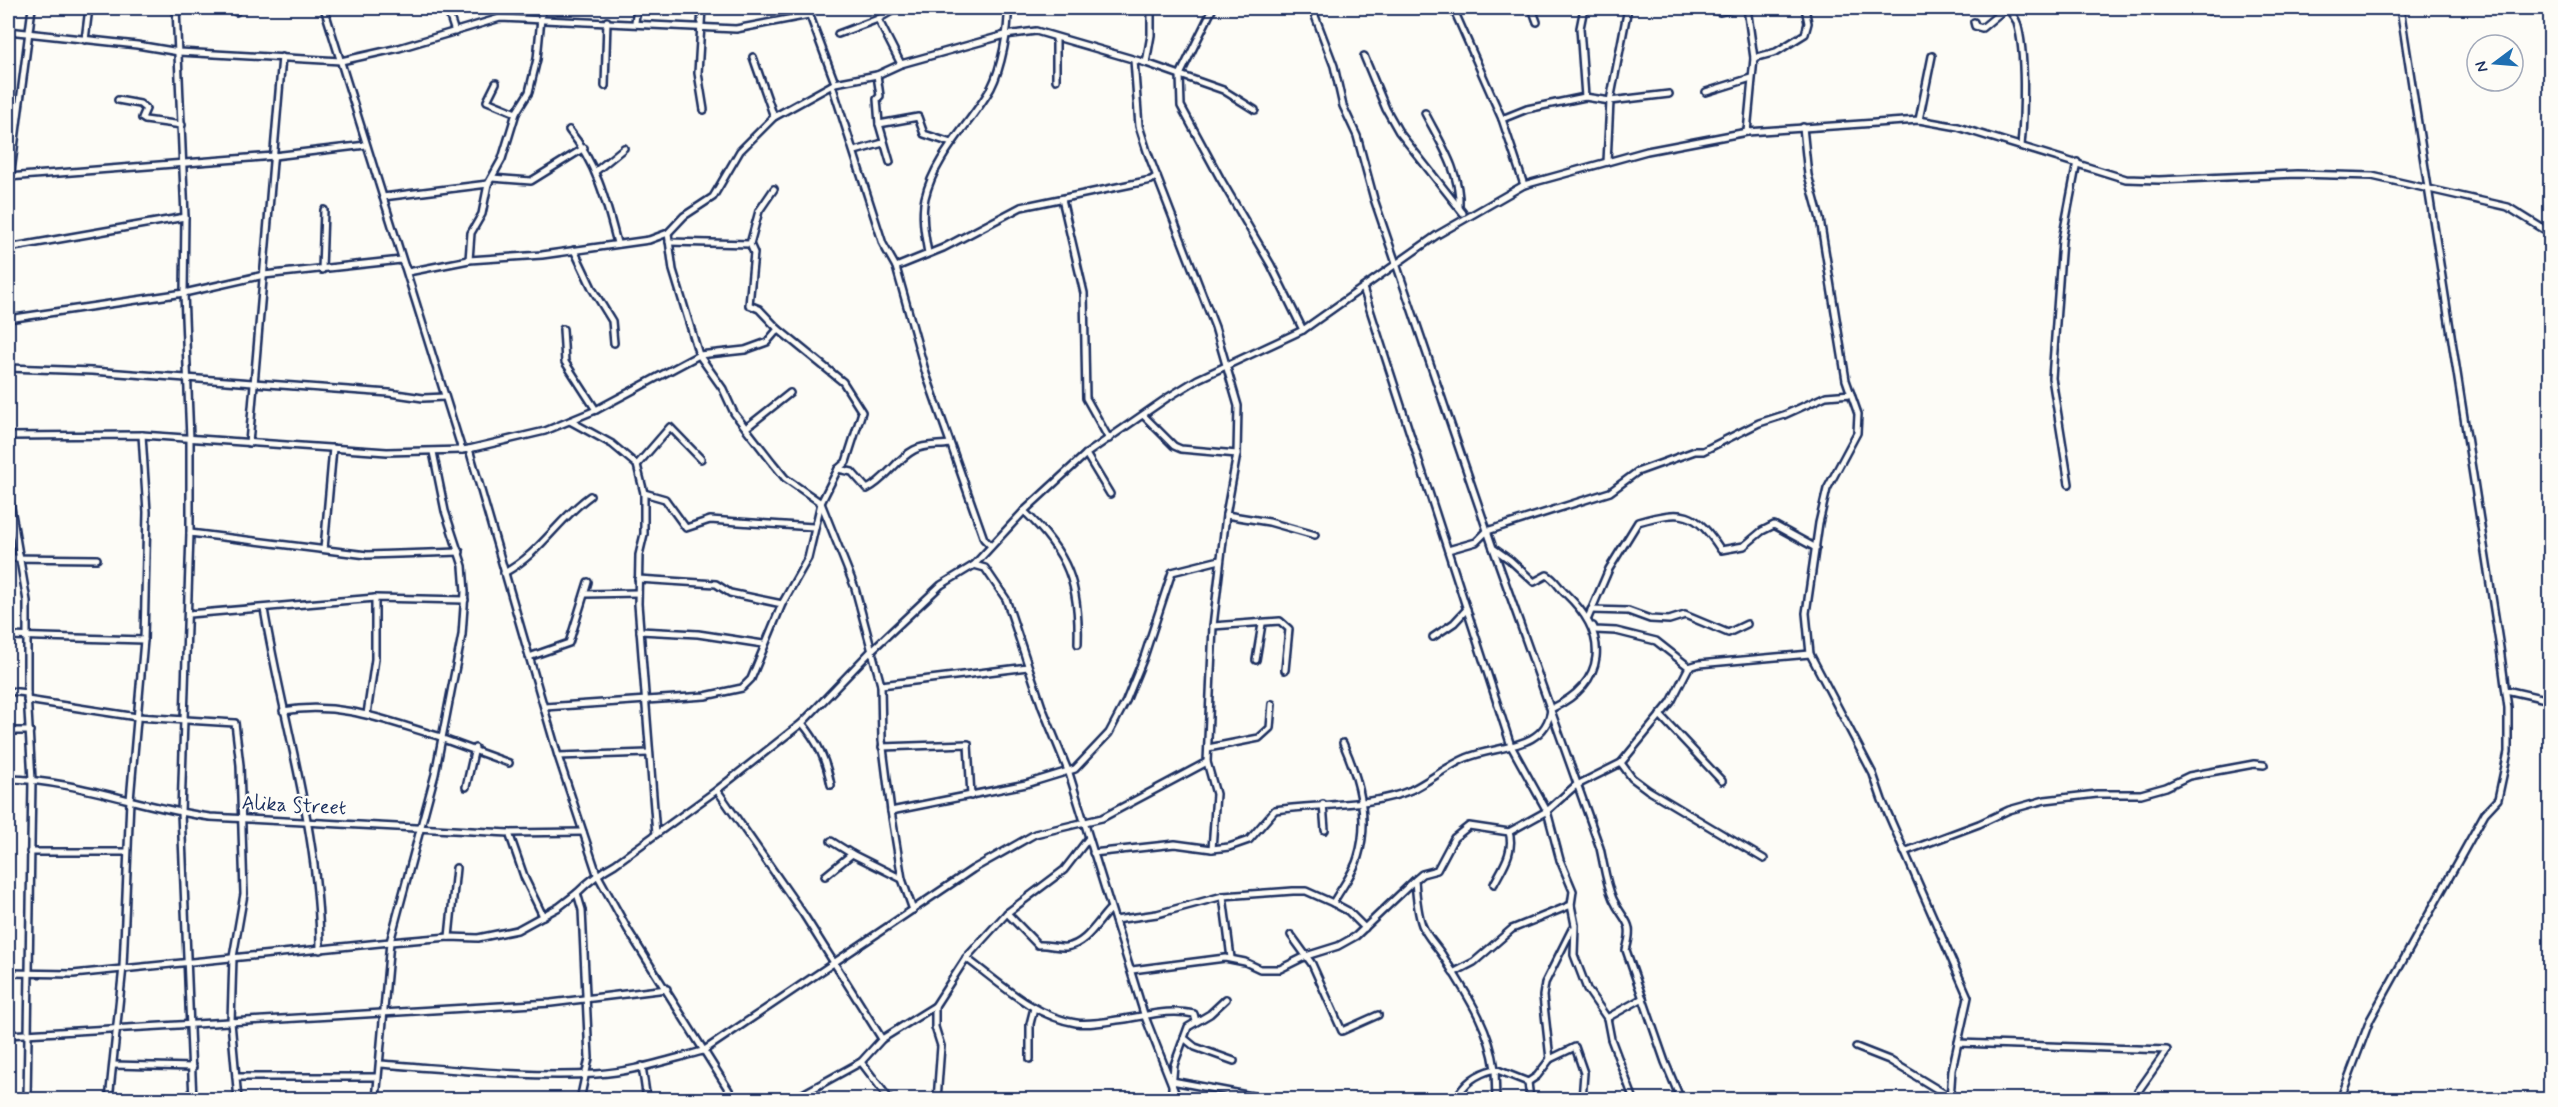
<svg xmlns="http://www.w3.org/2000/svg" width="2558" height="1107" viewBox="0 0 2558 1107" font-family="Mynerve,sans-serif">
	<rect width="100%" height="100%" fill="#fdfcf7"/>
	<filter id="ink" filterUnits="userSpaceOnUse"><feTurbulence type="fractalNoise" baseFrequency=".0167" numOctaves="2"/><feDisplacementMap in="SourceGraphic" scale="12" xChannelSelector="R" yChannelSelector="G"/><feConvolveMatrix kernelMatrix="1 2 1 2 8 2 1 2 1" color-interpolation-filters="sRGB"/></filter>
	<g filter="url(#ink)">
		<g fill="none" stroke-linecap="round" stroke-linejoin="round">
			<defs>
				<g id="street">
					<polyline points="176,8 185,217 184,293 190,439 190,533 181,813 193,1100"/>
					<polyline points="324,8 462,450 469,449 558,756 597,874 628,930 735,1100"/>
					<polyline points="447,8 455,32"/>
					<polyline points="702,8 698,73 704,110"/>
					<polyline points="807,8 835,83 832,85 883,244 896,267 926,374 984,539 991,546"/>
					<polyline points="897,8 878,19 901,64"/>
					<polyline points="1213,8 1180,75 1181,106 1220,178 1271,265 1303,330"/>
					<polyline points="1453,8 1502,119 1524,185"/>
					<polyline points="1532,8 1537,22"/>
					<polyline points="1584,8 1580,28 1585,97"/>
					<polyline points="1705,8 1720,12 1736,8"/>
					<path d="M2007,8c3,4 9,10 10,15 9,29 7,92 4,123"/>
					<polyline points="2205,8 2209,11"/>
					<polyline points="236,12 236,8"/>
					<polyline points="635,22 637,8"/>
					<polyline points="1974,22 1975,26 1982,28 2006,8"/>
					<polyline points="8,31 137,45 179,52 341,61 399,48 500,18 736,29 809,15"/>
					<polyline points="838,34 878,19"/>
					<polyline points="85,40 89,8"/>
					<polyline points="1364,56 1386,109 1399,132 1463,213"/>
					<polyline points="753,57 774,117"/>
					<polyline points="1754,58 1776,52 1805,34 1808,23 1805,8"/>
					<polyline points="1146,63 1151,35 1151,8"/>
					<polyline points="877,75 880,96 877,99 879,124 890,162"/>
					<polyline points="1056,80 1056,38"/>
					<polyline points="496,83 487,101 516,113"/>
					<polyline points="835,83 877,75 901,64 1005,35 1036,31 1146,63 1223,90 1255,110"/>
					<polyline points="605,86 607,21"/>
					<polyline points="1706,92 1751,78"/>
					<polyline points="118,100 140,104 146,109 142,118 145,120 182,125"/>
					<path d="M1425,113c15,29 36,60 34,94"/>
					<polyline points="1502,119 1527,109 1585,97 1610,101 1669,94"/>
					<polyline points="1919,120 1932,56"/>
					<polyline points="879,124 918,117 924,134 951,143"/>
					<polyline points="1803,127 1808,175 1820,219 1846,380 1858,414 1857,433 1827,489 1819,523 1806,613 1810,654 1873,774 1882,800 1968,997 1952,1070 1950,1100"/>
					<path d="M569,130c28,34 37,71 48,113"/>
					<polyline points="1747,132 1754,58 1747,8"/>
					<polyline points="855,151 883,143"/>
					<polyline points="1607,162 1610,101 1628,8"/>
					<polyline points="596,171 624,148"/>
					<polyline points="8,177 274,156 366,145"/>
					<polyline points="492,178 531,181 584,148"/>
					<polyline points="8,195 32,8"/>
					<polyline points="383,197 488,184"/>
					<polyline points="1062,199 1084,293 1086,398 1109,439"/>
					<polyline points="668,233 673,270 699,355 723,389 734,413 772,462 785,478 821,503 855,588 881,685 882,740 891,811 902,879 913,910"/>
					<polyline points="750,244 759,211 774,189"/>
					<polyline points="8,248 185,217"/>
					<polyline points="574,250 593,290 612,321 614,343"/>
					<path d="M928,253c-3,-17 -7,-37 -3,-55 10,-43 45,-73 66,-110 10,-19 18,-59 17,-80"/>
					<polyline points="469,260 471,233 482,214 488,184 502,159 516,113 529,92 537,59 542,8"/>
					<polyline points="896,267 943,248 1021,207 1151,180 1157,176"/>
					<polyline points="322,270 324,210"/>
					<polyline points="1363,288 1511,746 1547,811 1560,860 1573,891 1571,905 1575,925 1574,955 1587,989 1607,1018 1611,1039 1634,1100"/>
					<polyline points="8,319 184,293 264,275 401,260 408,272 469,260 542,255 649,240 668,233 684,216 713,197 740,151 774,117 832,85"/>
					<polyline points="563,329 565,362 596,410"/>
					<polyline points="8,368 92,371 389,393 423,398 445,397"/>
					<polyline points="1144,416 1174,446 1181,449 1237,454"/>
					<polyline points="570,421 612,444 637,465 644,493 644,534 639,555 638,604 656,834"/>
					<polyline points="746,428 790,393"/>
					<polyline points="8,436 9,496 27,601 27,693 32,780 27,1100"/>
					<polyline points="8,436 142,435 387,452 462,450"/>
					<polyline points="249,443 282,57"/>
					<polyline points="469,449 545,431 596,410 699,355 745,350 767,342 778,329 759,309 749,305 754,253 750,244 669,242"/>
					<polyline points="1086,454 1110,494"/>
					<polyline points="637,465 670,427 701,459"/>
					<path d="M838,469l14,3 15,17c19,-9 28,-29 47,-39 11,-6 24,-4 36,-6"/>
					<polyline points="2069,484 2052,378 2062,240 2077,162"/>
					<polyline points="644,493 665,499 686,528 710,520 813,527"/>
					<path d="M1024,511c44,42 56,73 54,133"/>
					<polyline points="1226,515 1269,522 1315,535"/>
					<polyline points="190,533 367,555 460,552"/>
					<path d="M1493,548l107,300c4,17 6,35 13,51 11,24 22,21 13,51l39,112 16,38"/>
					<polyline points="324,549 333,448"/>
					<polyline points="1448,550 1476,542 1487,531 1610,492 1637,472 1695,451 1703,451 1759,423 1784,415 1826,396 1851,394"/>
					<polyline points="8,558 97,559"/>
					<polyline points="974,565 985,568 1006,599 1042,707 1069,773 1144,1014 1178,1100"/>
					<path d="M504,573c36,-19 54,-54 86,-77"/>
					<polyline points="638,579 716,584 730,593 782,604"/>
					<polyline points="586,594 638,593"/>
					<path d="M264,609c19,113 56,226 56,341"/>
					<polyline points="1591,610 1628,611 1650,619 1669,620 1685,615 1728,633 1747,624"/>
					<polyline points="189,614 375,598 465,600"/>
					<path d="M1588,618l21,-49 29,-47c46,-13 57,-11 83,28l23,-4 18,-15 12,-6 42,23"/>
					<polyline points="1213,626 1280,621 1289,629 1285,670"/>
					<polyline points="1593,626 1595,630 1616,631 1656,641 1689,667 1699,664 1810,654"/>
					<polyline points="640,631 698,634 763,644"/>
					<polyline points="8,636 144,640"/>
					<polyline points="1433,637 1454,623 1467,609"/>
					<polyline points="529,657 569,643 588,582"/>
					<polyline points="1256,660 1262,624"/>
					<polyline points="881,685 1028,667"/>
					<polyline points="2506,690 2550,700"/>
					<polyline points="8,691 27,693"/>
					<polyline points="27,700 137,717 235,723 240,765 244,894 233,957 231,1022 238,1100"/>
					<polyline points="545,707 705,696 742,688 751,679 782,604 808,558 821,503 838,469 846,462 862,412 843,382 778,329"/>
					<path d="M283,711c59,-10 103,10 158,26"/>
					<polyline points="367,714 375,659 375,598"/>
					<polyline points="1660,715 1722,781"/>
					<path d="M802,723c16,19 24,37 29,62"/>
					<polyline points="8,731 30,731"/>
					<polyline points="443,739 509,763"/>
					<polyline points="882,747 968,744 971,796"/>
					<polyline points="1208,748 1259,738 1270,728 1272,704"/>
					<polyline points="558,756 649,753"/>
					<polyline points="1207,762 1216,794 1212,849"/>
					<polyline points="1621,763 1632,778 1648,790 1764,859"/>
					<path d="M8,779c69,1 134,29 202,38l299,16 74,-1"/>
					<polyline points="466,787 475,748"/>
					<polyline points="717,790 804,915 882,1039"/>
					<polyline points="1323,804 1325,830"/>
					<polyline points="891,811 1026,784 1075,769 1109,733 1126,701 1144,657 1172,572 1220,560"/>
					<polyline points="1509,832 1547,811 1575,786 1621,763 1671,702 1689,667"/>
					<polyline points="509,833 525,879 543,916"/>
					<polyline points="831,841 852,854"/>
					<polyline points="30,852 127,852"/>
					<polyline points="1904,852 1979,824 2009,810 2045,800 2097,794 2141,794 2166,787 2189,776 2254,764 2264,765"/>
					<path d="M1093,853l82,-9 37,5 17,-2 20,-7 26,-30c42,-6 97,-3 136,-20 19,-9 36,-24 55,-32 29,-13 80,-7 85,-49 56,-27 59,-73 15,-115 -7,-6 -11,-15 -19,-19l-13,7 -24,-22 -17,-12 -119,-349 -17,-63 -14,-30 -9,-40 -22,-58"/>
					<polyline points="825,876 852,854 902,879"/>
					<path d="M1415,880c1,14 2,31 7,45 5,12 14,20 21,31 22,36 46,69 52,113 -19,5 -30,13 -40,31"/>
					<polyline points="1223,896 1231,958"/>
					<polyline points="1333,903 1348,911 1365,928"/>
					<path d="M1007,913l31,32c10,-1 19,3 28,2 19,-2 31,-24 43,-37"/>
					<path d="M1115,920l42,-6 66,-18 70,-5h13l27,12c8,-15 21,-30 25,-46 12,-39 1,-78 -15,-114"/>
					<polyline points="1291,935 1312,964 1342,1031 1378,1015"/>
					<polyline points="449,937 456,868"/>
					<path d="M966,958c34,25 67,58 110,65 12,2 29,-1 41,-3 27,-3 50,-12 77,-6l2,7"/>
					<path d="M1132,970l93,-12 20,4 15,7h20l26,-13 32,-10 18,-10 59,-56 7,-6 15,-4 17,-32 15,-12 40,6c6,19 -7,36 -15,52"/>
					<polyline points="8,973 73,974 390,942 449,937 478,938 517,930 559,907 577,893"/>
					<polyline points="1453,973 1474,962 1512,929 1571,905"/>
					<polyline points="935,1006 935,1027 941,1046 937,1100"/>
					<polyline points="1607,1018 1643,998"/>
					<polyline points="8,1035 551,1003 667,989"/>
					<polyline points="1184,1038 1195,1047 1234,1061"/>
					<polyline points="1958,1043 2167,1050 2132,1100"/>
					<polyline points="1856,1047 1889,1060 1950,1097"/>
					<polyline points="1030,1059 1030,1024 1034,1008"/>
					<polyline points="1550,1059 1575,1047 1584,1073 1582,1100"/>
					<polyline points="861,1062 890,1100"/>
					<path d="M380,1064c71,5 144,14 216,10 36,-2 72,-14 107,-23l270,-182 62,-35 67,-16 105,-56 6,-136 13,-111 11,-61 1,-48 -23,-79 -68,-176 -8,-25 -5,-66"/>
					<polyline points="113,1065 193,1067"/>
					<polyline points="642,1066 647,1100"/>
					<polyline points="236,1077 377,1077"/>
					<polyline points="1172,1081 1252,1096"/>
					<polyline points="1528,1082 1530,1100"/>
					<polyline points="109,1100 123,967 130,800 144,640 147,512 142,435"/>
					<polyline points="376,1100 390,942 435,774 462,635 465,592 463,566 445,511 433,452"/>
					<path d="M580,1100l9,-42 -7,-148 -5,-17c12,-12 23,-21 38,-29l102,-74 85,-67 71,-74 68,-64 33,-20 50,-54 62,-57 81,-56 31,-19 105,-49 134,-95 87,-50 123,-34 100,-19 172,-12 39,7 168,52 33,1 138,-6 75,2 136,31 42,26"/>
					<polyline points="792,1100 861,1062 882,1039 935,1006 966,958 1007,913 1064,870 1088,839"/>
					<polyline points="1171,1100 1174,1065 1188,1027 1210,1014 1226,999"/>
					<polyline points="1496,1100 1495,1069 1528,1082 1537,1076 1550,1059 1543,996 1545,983 1572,929"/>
					<polyline points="2340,1100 2370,1020 2485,813 2498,799 2508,752 2508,708 2500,648 2400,8"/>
				</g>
			</defs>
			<use href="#street" stroke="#1b2f5e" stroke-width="10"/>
			<use href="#street" stroke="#fdfcf7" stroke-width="5"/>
		</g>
	</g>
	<g text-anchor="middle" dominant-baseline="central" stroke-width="5" stroke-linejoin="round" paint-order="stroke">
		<g font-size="20" fill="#1b2f5e" stroke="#fdfcf7">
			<text transform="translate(294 806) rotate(3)">Alika Street</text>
		</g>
	</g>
	<rect width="2558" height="1107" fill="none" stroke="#fdfcf7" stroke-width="30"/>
	<rect x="15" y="15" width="2528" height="1077" fill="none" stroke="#1b2f5e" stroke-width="2" filter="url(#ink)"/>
	<g transform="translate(2495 63) rotate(254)"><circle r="28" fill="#fdfcf7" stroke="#a3aaba" stroke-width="1.5"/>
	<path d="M0-4.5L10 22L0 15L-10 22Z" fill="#1f6fb2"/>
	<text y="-9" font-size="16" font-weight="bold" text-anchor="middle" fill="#1b2f5e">N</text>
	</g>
</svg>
